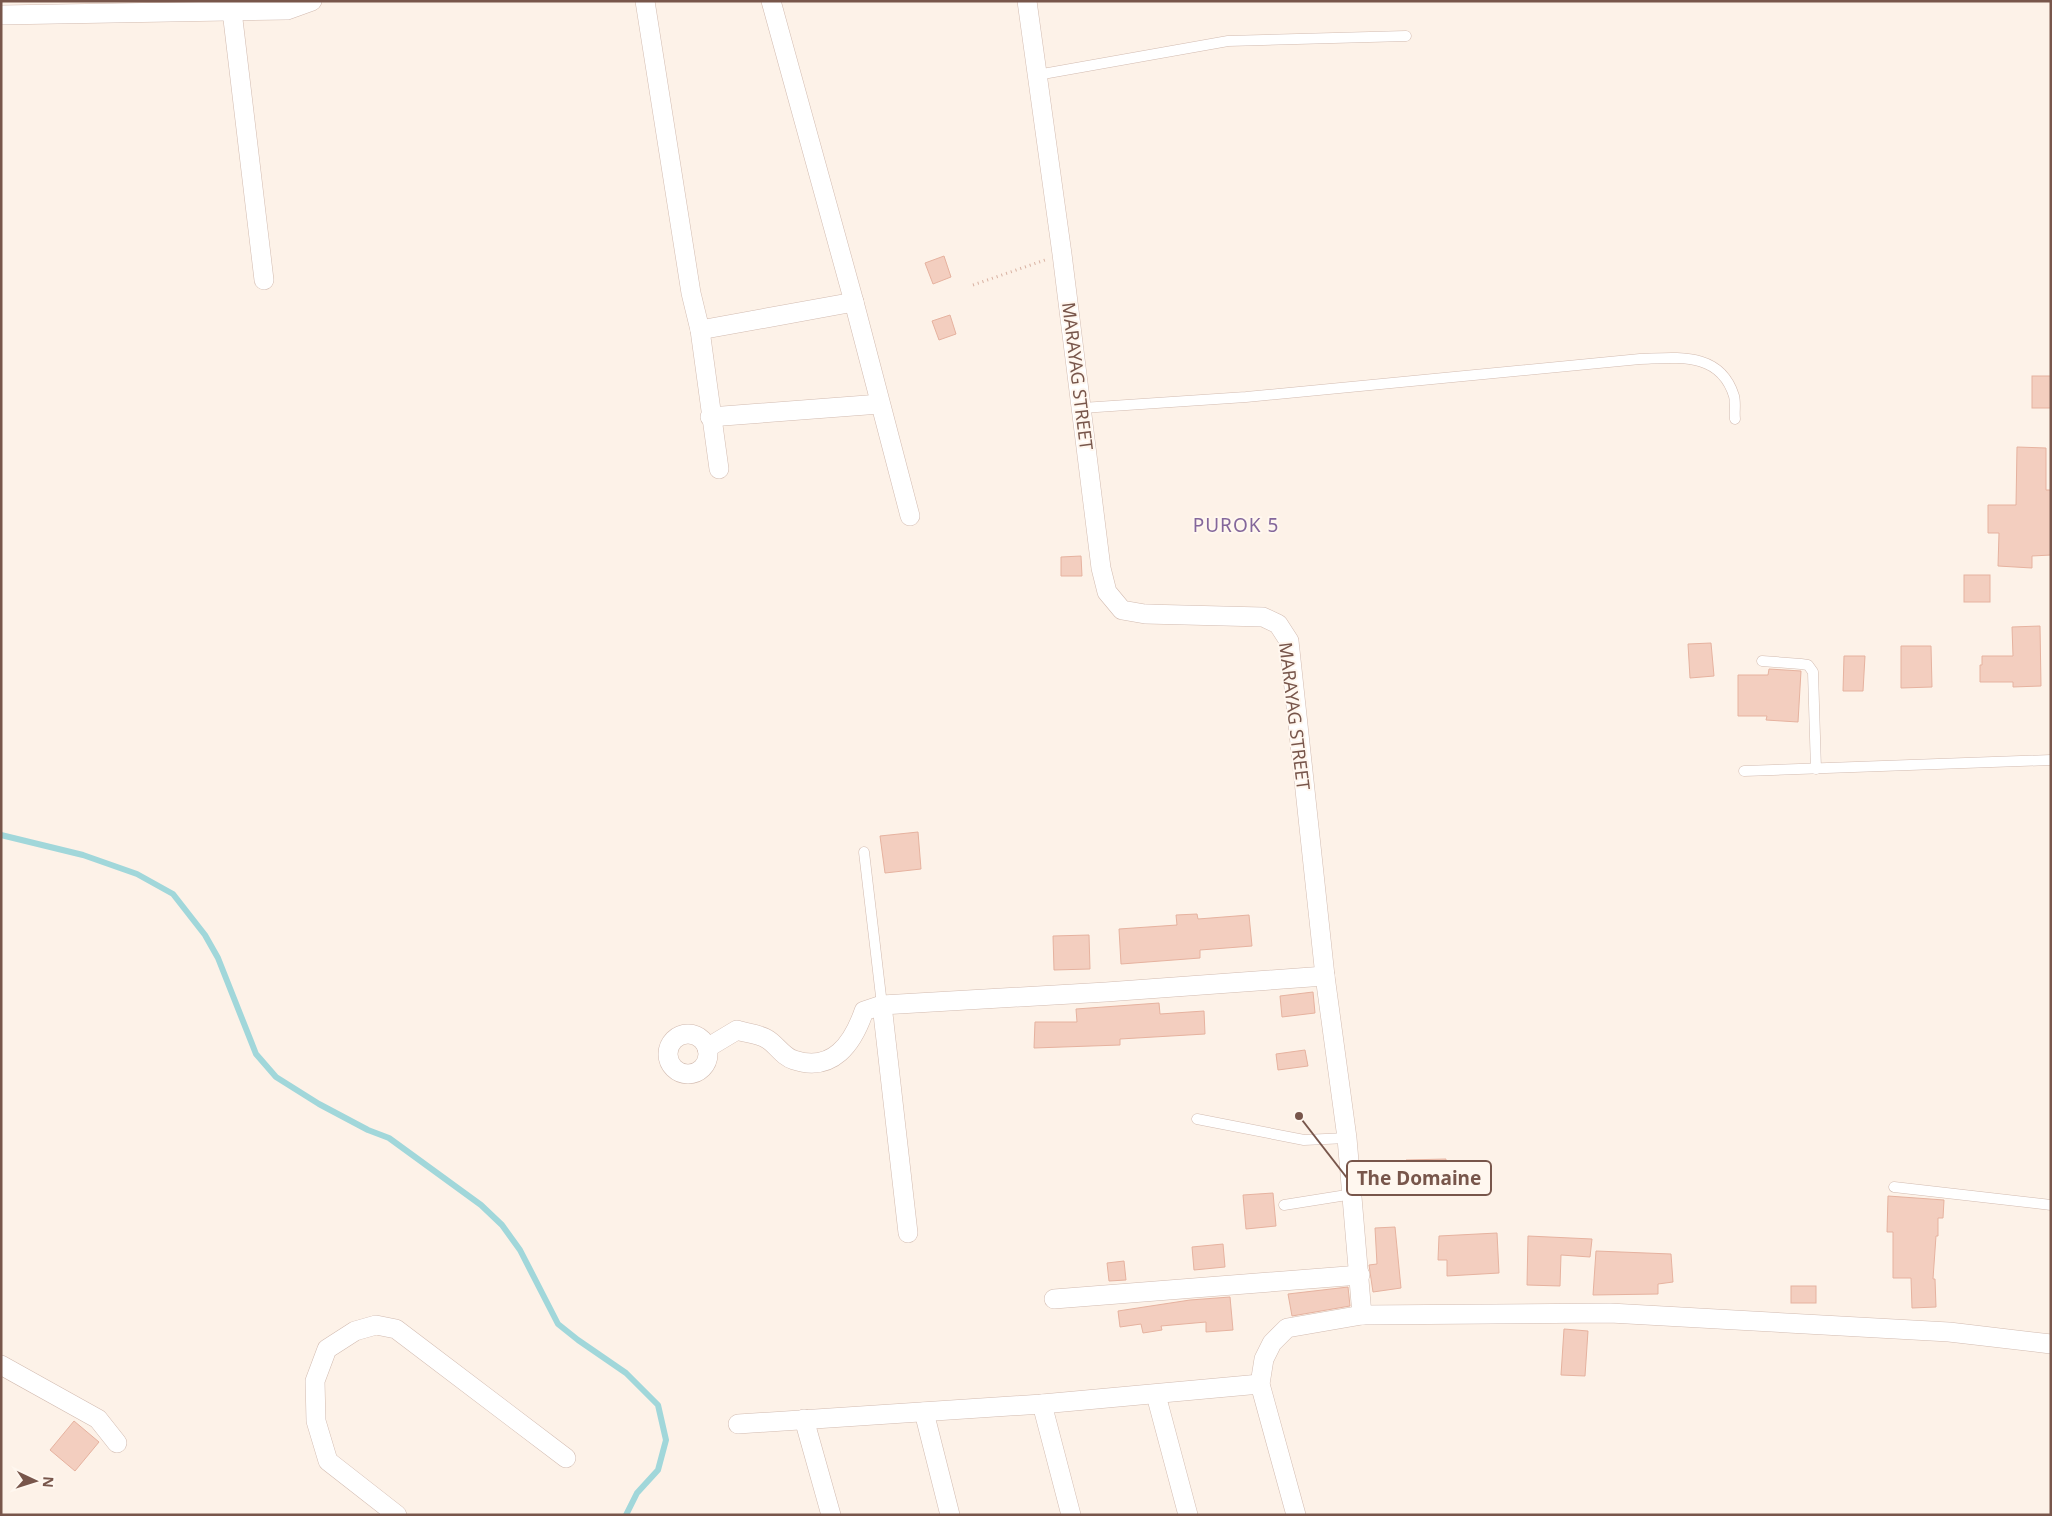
<svg xmlns="http://www.w3.org/2000/svg" width="2052" height="1516" viewBox="0 0 2052 1516" font-family="'Noto Sans',sans-serif">
	<rect width="100%" height="100%" fill="#fdf2e8"/>
	<g fill="none" stroke-linecap="round" stroke-linejoin="round">
		<polyline stroke="#a1d7da" stroke-width="6" points="1,835 83,855 137,874 173,894 205,935 218,958 256,1054 276,1077 319,1104 368,1130 389,1138 481,1205 502,1225 520,1250 558,1324 578,1340 626,1373 658,1405 666,1440 658,1470 637,1493 626,1515"/>
	</g>
	<g fill="#f3cebf" stroke="#e6b29f">
		<polygon points="944,256 951,277 933,284 925,263"/>
		<polygon points="950,315 956,334 939,340 932,321"/>
		<rect x="2032" y="376" width="19" height="32"/>
		<polygon points="2017,447 2046,448 2046,490 2051,490 2051,555 2032,556 2032,568 1998,566 1999,533 1988,533 1988,505 2016,505"/>
		<polygon points="1081,556 1082,576 1061,576 1061,557"/>
		<rect x="1964" y="575" width="26" height="27"/>
		<polygon points="2040,626 2041,686 2013,687 2013,682 1980,682 1980,665 1982,665 1982,656 2013,656 2012,627"/>
		<polygon points="1711,643 1714,676 1690,678 1688,644"/>
		<polygon points="1901,646 1931,646 1932,687 1901,688"/>
		<polygon points="1844,656 1865,656 1863,691 1843,691"/>
		<polygon points="1769,669 1801,671 1798,722 1766,720 1767,716 1738,716 1738,675 1768,675"/>
		<polygon points="918,832 921,869 885,873 880,836"/>
		<polygon points="1197,914 1198,919 1249,915 1252,946 1200,950 1200,958 1121,964 1119,929 1177,925 1176,915"/>
		<polygon points="1089,935 1090,969 1054,970 1053,936"/>
		<polygon points="1313,992 1315,1013 1282,1017 1280,996"/>
		<polygon points="1159,1003 1160,1014 1204,1011 1205,1034 1120,1039 1120,1045 1034,1048 1035,1022 1077,1022 1076,1009"/>
		<polygon points="1305,1050 1308,1066 1278,1070 1276,1054"/>
		<polygon points="1446,1159 1446,1186 1406,1187 1406,1160"/>
		<polygon points="1273,1193 1276,1226 1246,1229 1243,1195"/>
		<polygon points="1888,1196 1944,1200 1943,1218 1938,1218 1938,1236 1936,1236 1933,1279 1935,1279 1936,1307 1912,1308 1911,1278 1893,1278 1893,1232 1887,1232"/>
		<polygon points="1395,1227 1401,1288 1373,1292 1369,1265 1377,1264 1375,1228"/>
		<polygon points="1497,1233 1499,1273 1447,1276 1447,1260 1438,1260 1439,1236"/>
		<polygon points="1528,1236 1592,1239 1590,1257 1561,1255 1560,1286 1527,1285"/>
		<polygon points="1223,1244 1225,1267 1194,1270 1192,1247"/>
		<polygon points="1596,1251 1671,1254 1673,1282 1658,1284 1658,1294 1593,1295"/>
		<polygon points="1124,1261 1126,1280 1109,1281 1107,1263"/>
		<rect x="1791" y="1286" width="25" height="17"/>
		<polygon points="1348,1287 1350,1306 1292,1316 1288,1294"/>
		<polygon points="1230,1297 1233,1330 1206,1332 1206,1322 1161,1326 1162,1330 1143,1333 1141,1324 1120,1327 1118,1311 1190,1300"/>
		<polygon points="1564,1329 1588,1331 1585,1376 1561,1375"/>
		<polygon points="74,1421 99,1442 75,1471 50,1450"/>
	</g>
	<g fill="none" stroke-linecap="round" stroke-linejoin="round">
		<defs>
			<g id="lane">
				<polyline points="1037,75 1228,41 1406,36"/>
				<path d="M1082,408l164,-11 394,-38c37,-1 80,-8 94,37 2,7 0,16 1,23"/>
				<polyline points="1762,661 1801,664 1808,665 1813,672 1816,769"/>
				<polyline points="1744,771 2051,760"/>
				<polyline points="864,852 882,1005"/>
				<polyline points="1197,1119 1304,1140 1347,1138"/>
				<polyline points="1352,1187 1395,1184"/>
				<polyline points="1894,1187 2051,1205"/>
				<polyline points="1284,1205 1353,1194"/>
			</g>
			<g id="street">
				<polyline points="645,1 691,293 700,330 719,469"/>
				<polyline points="771,1 854,302 910,516"/>
				<polyline points="1027,1 1062,254 1101,568 1107,592 1122,610 1145,614 1263,617 1278,624 1289,641 1325,976 1347,1138 1362,1315"/>
				<polyline points="232,11 264,280"/>
				<polyline points="1,15 287,10 312,1"/>
				<polyline points="700,330 854,302"/>
				<polyline points="710,417 880,404"/>
				<circle cx="688" cy="1054" r="20"/>
				<path d="M707,1048l30,-18c9,3 22,4 30,9 9,5 16,18 27,21 39,13 59,-17 70,-49l18,-6"/>
				<polyline points="908,1233 882,1005 1106,992 1325,976"/>
				<polyline points="1054,1299 1360,1275"/>
				<polyline points="1,1365 98,1419 117,1443"/>
				<polyline points="1156,1395 1188,1515"/>
				<polyline points="1042,1404 1071,1515"/>
				<polyline points="924,1412 950,1515"/>
				<polyline points="804,1419 831,1515"/>
				<polyline points="738,1424 1042,1404 1260,1384"/>
				<polyline points="397,1515 328,1461 316,1421 315,1381 327,1349 355,1331 376,1325 396,1329 566,1458"/>
				<polyline points="1296,1515 1260,1384 1264,1359 1272,1343 1287,1328 1362,1315 1610,1313 1949,1332 2051,1344"/>
			</g>
		</defs>
		<use href="#lane" stroke="#d2bbb0" stroke-width="11"/>
		<use href="#street" stroke="#d2bbb0" stroke-width="20"/>
		<polyline stroke="#d8b1a1" stroke-width="3" stroke-dasharray="1 4" stroke-linecap="butt" points="973,285 1045,260"/>
		<use href="#lane" stroke="#fff" stroke-width="10"/>
		<use href="#street" stroke="#fff" stroke-width="19"/>
	</g>
	<g text-anchor="middle" dominant-baseline="central" stroke-width="4" stroke-linejoin="round" paint-order="stroke">
		<g font-size="18" fill="#78564b" stroke="#fff7ef">
			<text transform="translate(1078 376) rotate(83)">MARAYAG STREET</text>
			<text transform="translate(1295 716) rotate(83)">MARAYAG STREET</text>
		</g>
		<g font-size="19" letter-spacing="1" fill="#84679b" stroke="#fff7ef">
			<text x="1236" y="525">PUROK 5</text>
		</g>
	</g>
	<path fill="none" stroke="#78564b" stroke-width="2" d="M1299 1116L1347 1178"/>
	<circle fill="#78564b" stroke="#fff7ef" stroke-width="2" cx="1299" cy="1116" r="5"/>
	<rect fill="#fff7ef" stroke="#78564b" stroke-width="2" x="1347" y="1161" width="144" height="34" rx="5"/>
	<g font-size="19" text-anchor="middle" font-weight="bold" fill="#78564b">
		<text x="1419" y="1185">The Domaine</text>
	</g>
	<rect width="2052" height="1516" fill="none" stroke="#78564b" stroke-width="5"/>
	<g transform="translate(35 1481) rotate(94)" stroke="#fff7ef" stroke-width="4" paint-order="stroke">
	<path d="M0-4L9 19L0 12L-9 19Z" fill="#78564b"/>
	<text y="-8" font-size="14" font-weight="bold" text-anchor="middle" fill="#78564b">N</text>
	</g>
</svg>
